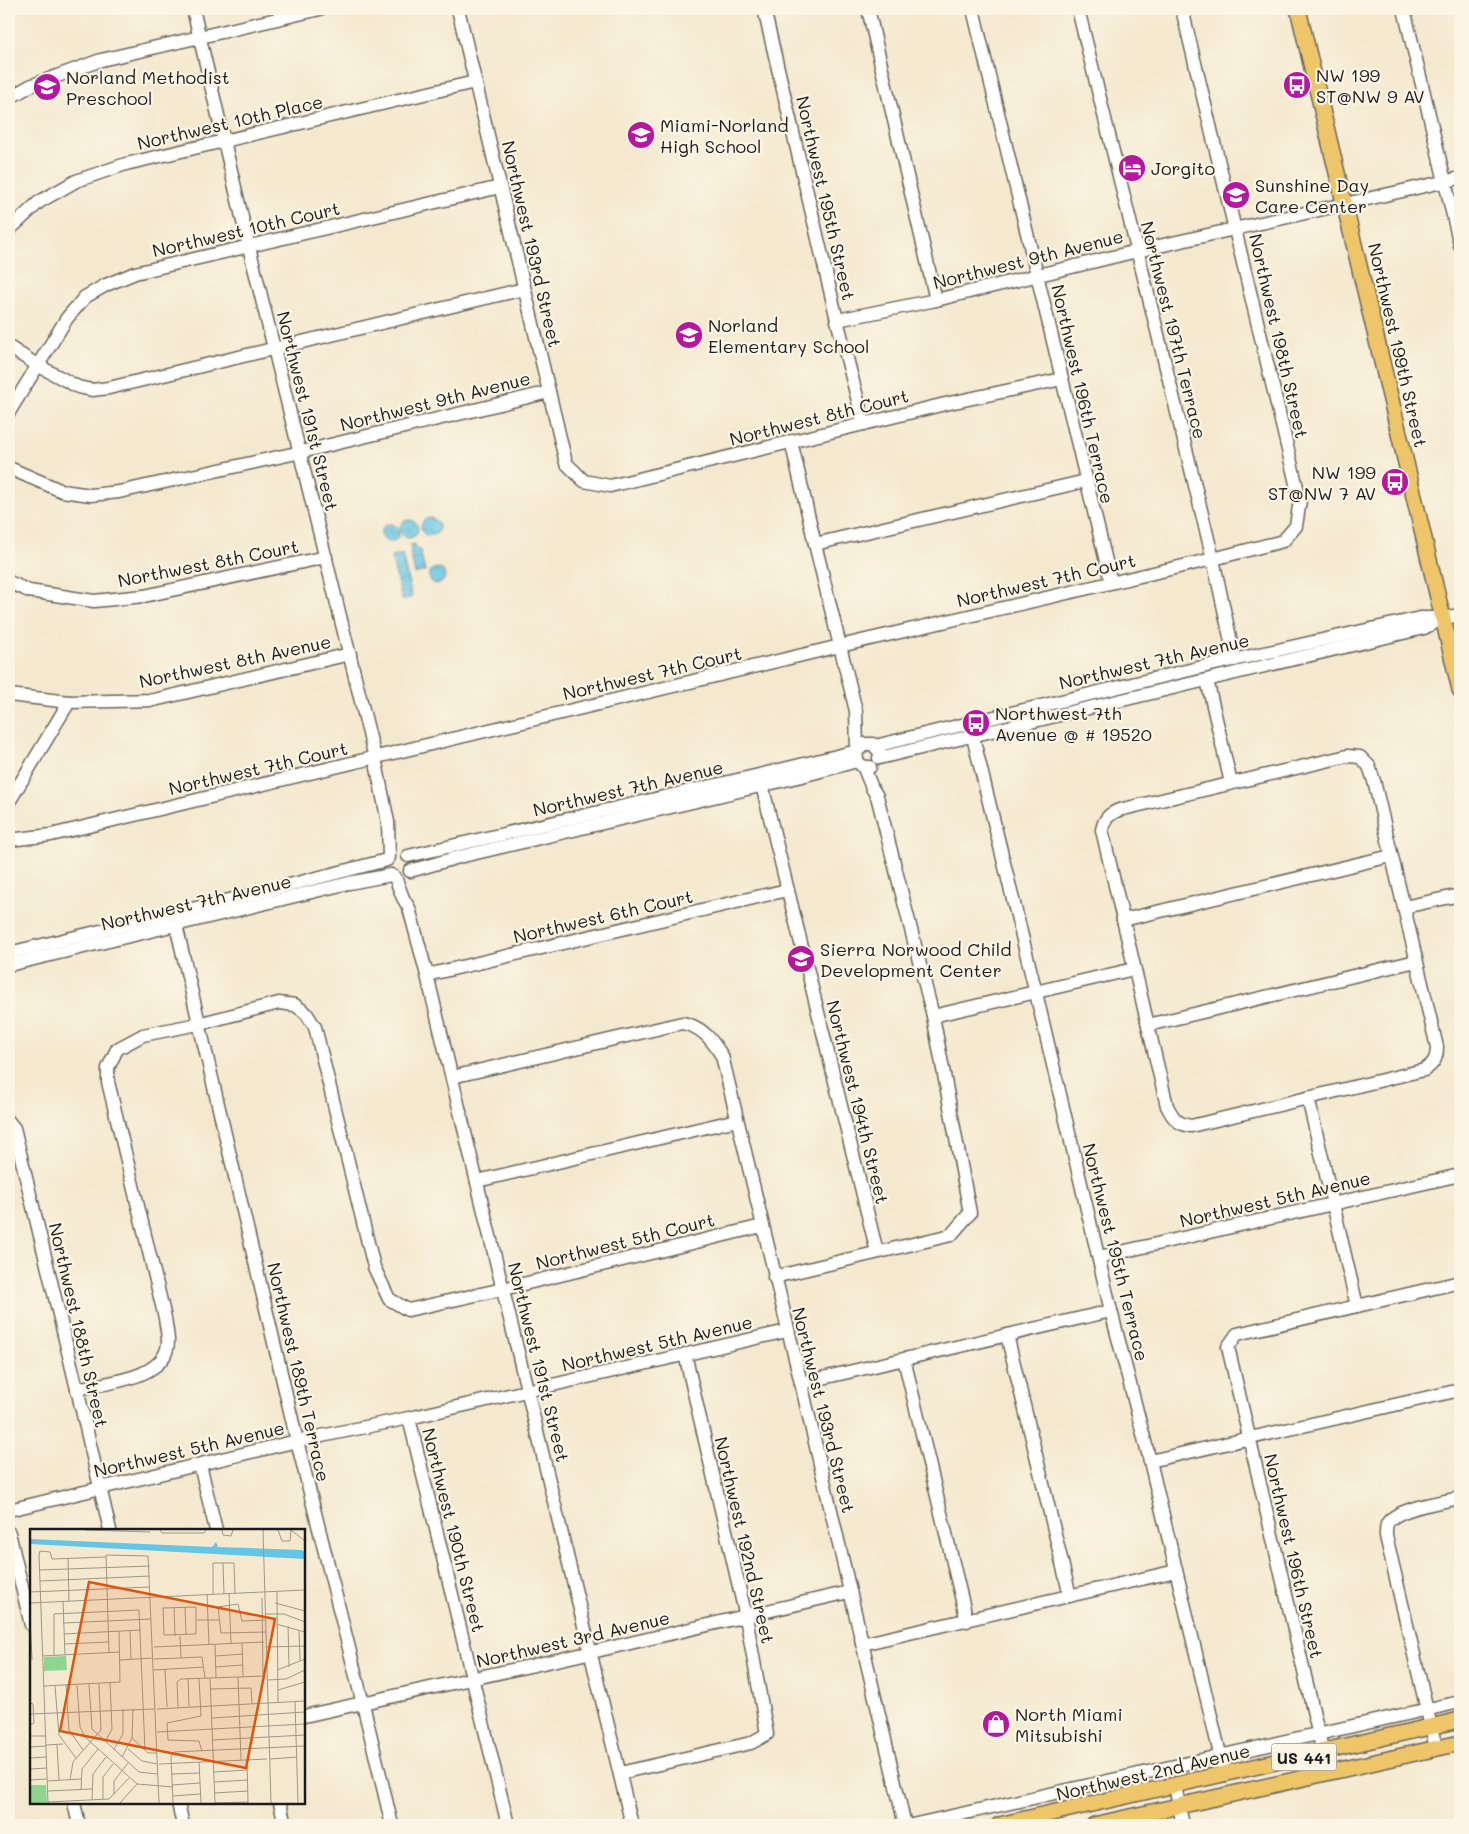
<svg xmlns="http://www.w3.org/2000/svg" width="1469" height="1834" viewBox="0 0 1469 1834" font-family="Mali,sans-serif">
	<defs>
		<pattern id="water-waves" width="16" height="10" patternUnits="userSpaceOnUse" patternTransform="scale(1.25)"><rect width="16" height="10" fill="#65c5e4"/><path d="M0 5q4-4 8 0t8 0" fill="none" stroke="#57a9c3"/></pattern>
	</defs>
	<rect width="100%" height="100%" fill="#fcf5e5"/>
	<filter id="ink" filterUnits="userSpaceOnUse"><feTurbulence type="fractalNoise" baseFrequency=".02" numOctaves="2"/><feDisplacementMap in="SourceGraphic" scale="10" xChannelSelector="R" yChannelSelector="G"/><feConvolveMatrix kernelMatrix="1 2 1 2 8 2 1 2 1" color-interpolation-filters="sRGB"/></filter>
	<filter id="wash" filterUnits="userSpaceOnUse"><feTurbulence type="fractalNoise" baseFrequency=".0096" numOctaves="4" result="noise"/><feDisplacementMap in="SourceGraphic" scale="20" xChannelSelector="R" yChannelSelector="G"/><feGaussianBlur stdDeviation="1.12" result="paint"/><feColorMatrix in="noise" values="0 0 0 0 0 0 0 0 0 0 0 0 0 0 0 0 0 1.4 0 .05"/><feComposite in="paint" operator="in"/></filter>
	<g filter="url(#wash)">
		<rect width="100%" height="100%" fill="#f4e9cf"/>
		<g fill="url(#water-waves)" stroke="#407080">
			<circle cx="430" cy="527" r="9"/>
			<circle cx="409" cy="529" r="9"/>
			<circle cx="390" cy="533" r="9"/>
			<polygon points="415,544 417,550 420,550 425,571 415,574 410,552 411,551 410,545"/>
			<polygon points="402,554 412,597 402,600 391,557"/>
			<circle cx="437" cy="576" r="8"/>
		</g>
	</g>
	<g filter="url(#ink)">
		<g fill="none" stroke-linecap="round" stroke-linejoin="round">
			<defs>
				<g id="minor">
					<polyline points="193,9 249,247 375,758 388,822 389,857"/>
					<polyline points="458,9 566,463 584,481 610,486 945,404 1062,379"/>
					<polyline points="764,9 837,320 864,424"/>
					<polyline points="868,9 936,300"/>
					<polyline points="973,9 1111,582"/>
					<polyline points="1078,9 1213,559 1235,660"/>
					<polyline points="1404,9 1460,245"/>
					<polyline points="9,98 30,86 101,60 320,9"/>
					<polyline points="9,230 39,202 76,181 126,164 475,82"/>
					<polyline points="837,320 936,300 1137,251 1460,178"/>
					<polyline points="9,347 37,365 78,387 92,390 109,388 524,289"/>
					<polyline points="9,412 67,318 85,297 106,285 135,273 500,187"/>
					<polyline points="791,441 815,544 856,711 857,749"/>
					<polyline points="9,468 62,491 91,495 119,492 301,452 549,392"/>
					<polyline points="815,544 1086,481"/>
					<polyline points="9,582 29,591 94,601 144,596 326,557"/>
					<polyline points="1207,680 1231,783"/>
					<polyline points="9,695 69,702 154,700 350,654"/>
					<polyline points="973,737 1036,993 1111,1311 1150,1461 1225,1775"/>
					<polyline points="875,746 1202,667 1420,618 1443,618 1460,615"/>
					<path d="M857,751c-2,10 3,17 13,16"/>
					<path d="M1347,756l13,1 9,9 5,15 63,266c0,11 -3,17 -13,23l-233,56c-14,-2 -18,-8 -24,-20l-65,-276c2,-11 7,-16 17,-20z"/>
					<polyline points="879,758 1424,628 1440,620"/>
					<polyline points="762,785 877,1252"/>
					<polyline points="9,802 69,702"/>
					<polyline points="9,840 51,835 840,646 1213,559 1283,541 1296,526 1300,500 1182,9"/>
					<polyline points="408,856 759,775 857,751 865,744 873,744 879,751"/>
					<polyline points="410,871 459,857 802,776 857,761"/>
					<polyline points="395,877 403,898 409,908 427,975 632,1825"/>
					<polyline points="1404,907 1460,895"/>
					<polyline points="1123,920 1391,856"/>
					<polyline points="176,925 297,1441 363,1704 392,1825"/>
					<polyline points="9,953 258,893 387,860"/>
					<polyline points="9,965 349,883 391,875"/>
					<polyline points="427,975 787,890"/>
					<polyline points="933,1016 1134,969"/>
					<polyline points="1148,1025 1416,961"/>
					<path d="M452,1077l230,-54c20,3 30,17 40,33l79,327 104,442"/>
					<polyline points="1308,1098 1357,1306"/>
					<polyline points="9,1122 14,1128 77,1389 110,1530"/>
					<polyline points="477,1181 737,1120"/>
					<polyline points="1099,1257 1460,1175"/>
					<polyline points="774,1277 951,1235 970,1213 933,1016 877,796 872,788 863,766"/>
					<polyline points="1007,1335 1070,1596"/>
					<polyline points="904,1359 967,1621"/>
					<polyline points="801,1383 1111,1311"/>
					<path d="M77,1389c28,-6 90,-10 91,-47 0,-8 -2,-16 -3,-24l-57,-236v-14l9,-19 26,-14 55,-11 81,-21 16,2 11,8 9,14 59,240 15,32 19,11 95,-21 259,-63"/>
					<polyline points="409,1418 508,1825"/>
					<polyline points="1150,1461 1460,1390"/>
					<polyline points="200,1465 216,1530"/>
					<polyline points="9,1510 297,1441 409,1418 787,1331"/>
					<polyline points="9,1533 31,1625"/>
					<polyline points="862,1644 1176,1571"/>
					<polyline points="304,1716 579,1655 849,1592"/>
					<path d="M1436,1748l-50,-212c0,-4 0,-9 1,-12 8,-16 56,-22 73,-26"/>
					<polyline points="1329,1772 1323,1753 1228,1347 1237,1334 1460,1282"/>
					<polyline points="620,1773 751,1743 767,1734 746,1617 685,1354"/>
					<polyline points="1175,1786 1183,1825"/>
					<polyline points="74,1803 79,1825"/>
					<polyline points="178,1803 183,1825"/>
					<polyline points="280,1803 285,1825"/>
					<polyline points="912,1825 1460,1702"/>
				</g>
				<g id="major">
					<polyline points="1298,9 1460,690"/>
					<polyline points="999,1825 1460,1720"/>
					<polyline points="1094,1825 1460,1743"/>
				</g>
			</defs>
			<use href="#minor" stroke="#68645b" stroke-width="15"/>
			<use href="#major" stroke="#68645b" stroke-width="18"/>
			<use href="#minor" stroke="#fff" stroke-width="12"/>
			<use href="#major" stroke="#eec569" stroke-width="15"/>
		</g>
	</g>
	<defs>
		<symbol id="bus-disc" viewBox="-11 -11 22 22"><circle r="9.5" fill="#b5179e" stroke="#fcf5e5"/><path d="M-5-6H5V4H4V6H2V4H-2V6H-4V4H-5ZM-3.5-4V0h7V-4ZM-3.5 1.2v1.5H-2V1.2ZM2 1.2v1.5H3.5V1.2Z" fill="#fff"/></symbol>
		<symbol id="school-disc" viewBox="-11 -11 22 22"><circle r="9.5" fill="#b5179e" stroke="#fcf5e5"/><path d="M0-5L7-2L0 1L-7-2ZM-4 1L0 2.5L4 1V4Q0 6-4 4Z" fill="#fff"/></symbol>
		<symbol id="hotel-disc" viewBox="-11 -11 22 22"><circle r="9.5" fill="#b5179e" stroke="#fcf5e5"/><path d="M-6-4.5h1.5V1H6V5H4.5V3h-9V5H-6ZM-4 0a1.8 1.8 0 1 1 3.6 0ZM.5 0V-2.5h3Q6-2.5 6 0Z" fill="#fff"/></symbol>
		<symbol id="shop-disc" viewBox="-11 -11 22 22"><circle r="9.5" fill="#b5179e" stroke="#fcf5e5"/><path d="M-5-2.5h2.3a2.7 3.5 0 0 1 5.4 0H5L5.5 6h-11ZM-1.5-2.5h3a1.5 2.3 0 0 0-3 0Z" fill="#fff"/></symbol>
	</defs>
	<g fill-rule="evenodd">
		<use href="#bus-disc" x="1281" y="69" width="32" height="32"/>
		<use href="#school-disc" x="31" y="71" width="32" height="32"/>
		<use href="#school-disc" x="625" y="119" width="32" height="32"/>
		<use href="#hotel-disc" x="1116" y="152" width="32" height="32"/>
		<use href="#school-disc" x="1220" y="179" width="32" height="32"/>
		<use href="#school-disc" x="673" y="319" width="32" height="32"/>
		<use href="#bus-disc" x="1379" y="466" width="32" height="32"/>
		<use href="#bus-disc" x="960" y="707" width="32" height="32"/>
		<use href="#school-disc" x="785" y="943" width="32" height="32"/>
		<use href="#shop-disc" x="980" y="1708" width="32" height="32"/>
	</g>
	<g text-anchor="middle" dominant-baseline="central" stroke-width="4.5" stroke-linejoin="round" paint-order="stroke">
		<rect fill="#fcf5e5" stroke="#5f5d58" stroke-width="1" x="1271.5" y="1743.5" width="65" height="27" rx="4"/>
		<g font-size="16" font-weight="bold" fill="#1c1c1c">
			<text x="1304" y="1757">US 441</text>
		</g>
		<g font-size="18" fill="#1c1c1c" stroke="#fcf5e5" text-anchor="start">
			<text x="1316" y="75">NW 199<tspan x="1316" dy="21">ST@NW 9 AV</tspan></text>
			<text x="66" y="77">Norland Methodist<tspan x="66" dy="21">Preschool</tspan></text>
			<text x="660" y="125">Miami-Norland<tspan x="660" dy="21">High School</tspan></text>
			<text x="1151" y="168">Jorgito</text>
			<text x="1255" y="185">Sunshine Day<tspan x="1255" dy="21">Care Center</tspan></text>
			<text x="708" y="325">Norland<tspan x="708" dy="21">Elementary School</tspan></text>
			<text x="1376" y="472" text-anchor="end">NW 199<tspan x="1376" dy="21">ST@NW 7 AV</tspan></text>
			<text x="995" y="713">Northwest 7th<tspan x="995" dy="21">Avenue @ # 19520</tspan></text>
			<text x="820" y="949">Sierra Norwood Child<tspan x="820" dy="21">Development Center</tspan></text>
			<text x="1015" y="1714">North Miami<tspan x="1015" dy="21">Mitsubishi</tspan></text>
		</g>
		<g font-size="18" fill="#1c1c1c" stroke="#fcf5e5">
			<text transform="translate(230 122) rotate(-13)">Northwest 10th Place</text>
			<text transform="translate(826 198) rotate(77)">Northwest 195th Street</text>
			<text transform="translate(246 229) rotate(-13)">Northwest 10th Court</text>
			<text transform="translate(532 244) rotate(77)">Northwest 193rd Street</text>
			<text transform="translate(1028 259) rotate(-14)">Northwest 9th Avenue</text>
			<text transform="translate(1174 330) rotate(76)">Northwest 197th Terrace</text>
			<text transform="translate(1279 336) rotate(77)">Northwest 198th Street</text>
			<text transform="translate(1398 345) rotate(77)">Northwest 199th Street</text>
			<text transform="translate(1083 394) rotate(77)">Northwest 196th Terrace</text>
			<text transform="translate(435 401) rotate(-14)">Northwest 9th Avenue</text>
			<text transform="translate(308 411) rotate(76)">Northwest 191st Street</text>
			<text transform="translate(819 417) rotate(-14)">Northwest 8th Court</text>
			<text transform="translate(208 563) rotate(-11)">Northwest 8th Court</text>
			<text transform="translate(1046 580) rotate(-13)">Northwest 7th Court</text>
			<text transform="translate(235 661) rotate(-12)">Northwest 8th Avenue</text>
			<text transform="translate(1154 661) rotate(-13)">Northwest 7th Avenue</text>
			<text transform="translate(652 673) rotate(-13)">Northwest 7th Court</text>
			<text transform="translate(258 768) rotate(-13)">Northwest 7th Court</text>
			<text transform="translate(628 788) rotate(-13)">Northwest 7th Avenue</text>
			<text transform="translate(196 902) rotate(-13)">Northwest 7th Avenue</text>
			<text transform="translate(603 916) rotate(-13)">Northwest 6th Court</text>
			<text transform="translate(858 1102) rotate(76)">Northwest 194th Street</text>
			<text transform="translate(1275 1199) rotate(-13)">Northwest 5th Avenue</text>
			<text transform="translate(625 1241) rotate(-14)">Northwest 5th Court</text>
			<text transform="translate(1116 1252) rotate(76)">Northwest 195th Terrace</text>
			<text transform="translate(79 1325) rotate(77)">Northwest 188th Street</text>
			<text transform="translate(657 1343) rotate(-13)">Northwest 5th Avenue</text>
			<text transform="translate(539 1362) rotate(76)">Northwest 191st Street</text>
			<text transform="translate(299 1372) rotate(77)">Northwest 189th Terrace</text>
			<text transform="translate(824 1410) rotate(76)">Northwest 193rd Street</text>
			<text transform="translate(189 1449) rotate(-13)">Northwest 5th Avenue</text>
			<text transform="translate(454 1530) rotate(76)">Northwest 190th Street</text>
			<text transform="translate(745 1540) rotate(77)">Northwest 192nd Street</text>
			<text transform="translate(1294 1556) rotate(77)">Northwest 196th Street</text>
			<text transform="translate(573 1639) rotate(-13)">Northwest 3rd Avenue</text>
			<text transform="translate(1153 1772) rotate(-13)">Northwest 2nd Avenue</text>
		</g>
	</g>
	<g transform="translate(30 1529)">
		<rect width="275" height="275" fill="#f4e9cf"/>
		<path d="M36,127l1,14 -23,1v-14zM0,256h16l1,18h-17z" fill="#8ed590"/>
		<path d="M0,10l182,8 4,-5 2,5 83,3 4,2v7l-275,-15z" fill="#65c5e4"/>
		<path fill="none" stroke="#9e9787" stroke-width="1" d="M55,1l65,2M130,1l2,3h42l2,-3M192,1l1,5 8,1 2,-6M233,1l8,273M248,1l4,11h8l1,-11M261,1l14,11M9,26l9,248M9,26l1,-4 10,1 2,7 54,-2M38,30l1,42M193,34l1,31M9,41l111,-4M10,52l110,-5M0,63l120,-5M247,63l1,110M199,64l2,51M177,65l2,51M183,65v-31h21l1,30M232,69l1,78M33,72l2,54M0,74l275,-13M245,74l30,8M144,78l1,29M155,78l1,28M166,78v27l-32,1 -1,-27zM235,85h19l21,8M0,89l2,42M167,91h22M235,91l-23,1 -4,-17 -20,3 3,26 45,-1M33,94l88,-4M246,95l29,8M258,97l1,41M100,102l1,29M269,102l1,29M34,105l77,-4M150,107l1,21M212,114l1,33M34,115l45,-2M185,116l1,32M124,118l110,-5M236,118l39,-1M79,124l-3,-98 42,1 11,247M24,126v-41l85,-4 6,140M12,127l78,-4M185,127l28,-2M124,130l48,-2 3,21M90,131l32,-2M185,138l28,-2M135,140l2,38M124,141l50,-3M247,141l28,-11M208,148l3,83M169,149l2,38 -34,7 1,17 31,1 3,10M180,149l5,125M158,150l1,27M238,151l18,-1 19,-9M59,155l3,45 47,43 18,2M36,156l3,45 14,20M47,156l3,42 5,10 52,47 36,3M14,157l76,-4 -1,-51M25,157l4,49 17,23M181,160l40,-1 1,16M248,161l27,-8M265,173l3,101M0,174l3,1 1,19 -4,2M148,178l-1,-25 4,-3 84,-3M127,180l148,-8M0,185l124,-5M182,189l93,-6M127,203l148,-8M0,207h16M102,209l16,15h9M182,211l93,-5M75,213l7,-13 -2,-46M16,216l17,-1M27,216l2,35M0,218l16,-1M84,220l9,-15v-25M98,220l14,12 15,3M92,228l10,-19 1,-29M0,229l16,-1M217,230l1,44M240,230l27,-2M169,233l2,41M129,235l108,-5M0,240l17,-1M183,243l34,-2M142,245l28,-1M0,251l17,-1M40,251l3,-18 28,-32 -2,-46M17,252l34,-2M184,253l34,-2M142,256l28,-2M51,261l1,-21 16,-20M18,262l44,-2M184,264l34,-2M84,265v-13l14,-18M143,267l27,-2M73,270v-22l10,-13M62,271l1,-26 13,-17M18,273l61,-3 20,-21M90,274l17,-19M143,274l-2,-47 3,-4 131,-6M185,274l33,-1"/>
		<path fill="#de560d" fill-opacity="0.15" stroke="#de560d" stroke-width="2.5" d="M59,53l186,37 -29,149 -186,-37z"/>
		<rect width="275" height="275" fill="none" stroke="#1c1c1c" stroke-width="2.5"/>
	</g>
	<rect width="1469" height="1834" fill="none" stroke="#fcf5e5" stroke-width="30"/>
</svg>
